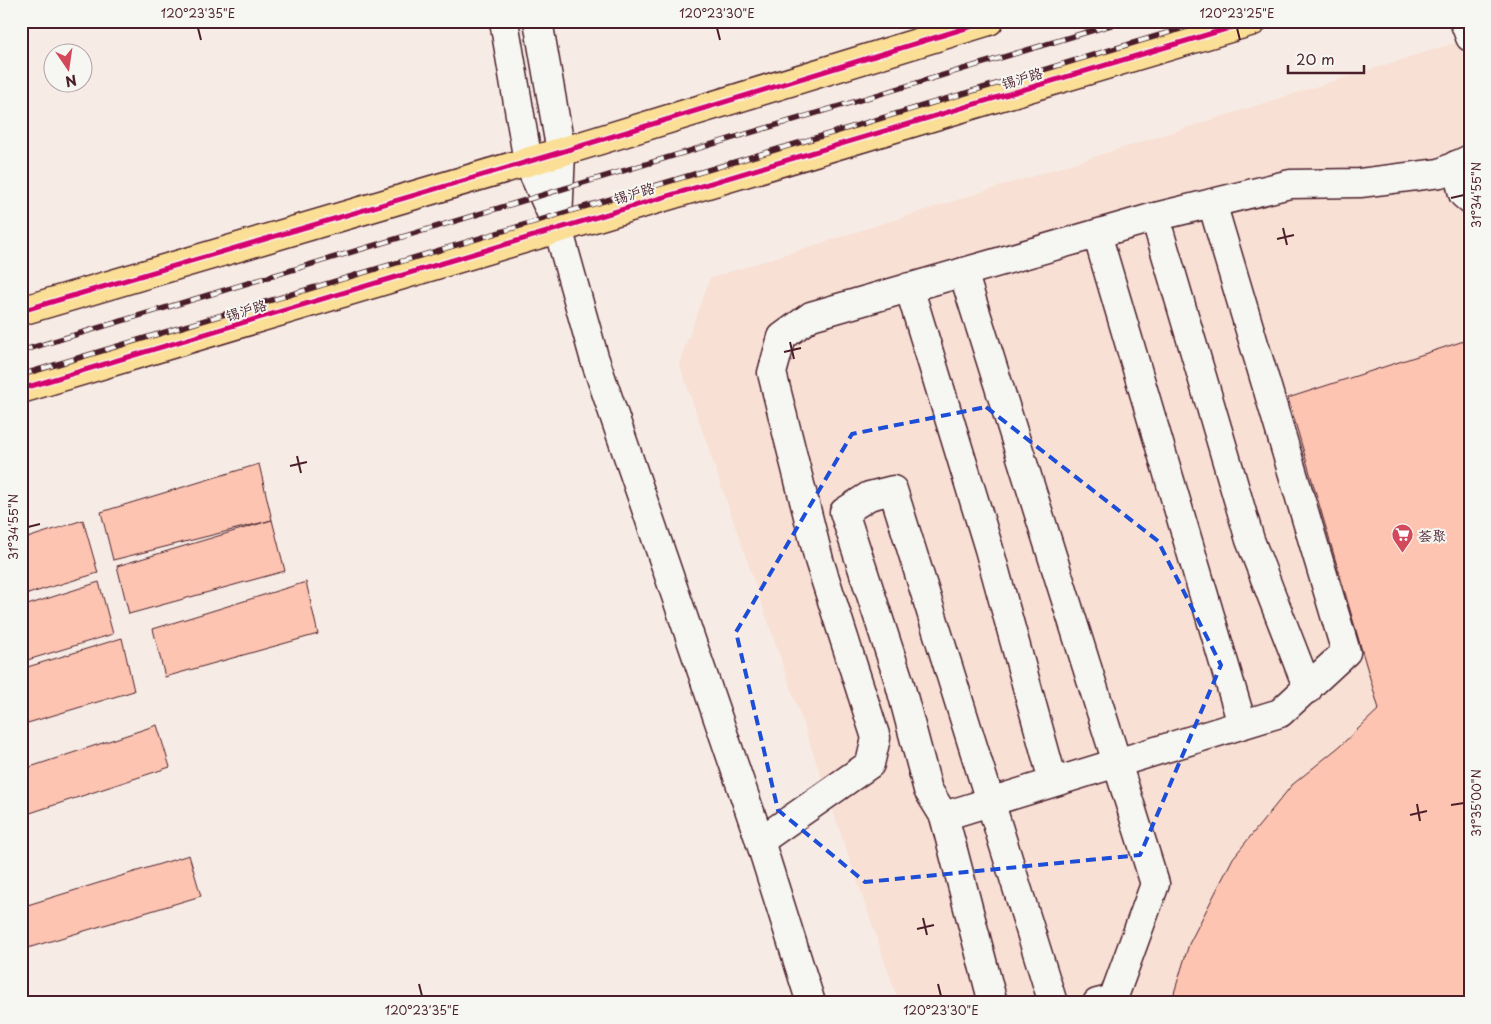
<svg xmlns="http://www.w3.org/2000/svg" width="1491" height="1024" viewBox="0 0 1491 1024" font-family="'Playpen Sans','LXGW WenKai TC',sans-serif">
	<rect width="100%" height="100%" fill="#f7ece5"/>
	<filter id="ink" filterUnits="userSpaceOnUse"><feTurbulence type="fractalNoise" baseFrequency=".02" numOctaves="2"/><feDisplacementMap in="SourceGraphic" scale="10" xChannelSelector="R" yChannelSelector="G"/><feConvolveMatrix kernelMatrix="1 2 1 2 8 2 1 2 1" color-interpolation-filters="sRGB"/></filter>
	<g filter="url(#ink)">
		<polygon fill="#f8e0d5" points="1470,38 1470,1003 899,1003 679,363 710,278"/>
		<g fill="#fcc4b1" stroke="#4a1f2b">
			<polygon points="1470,339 1470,1003 1171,1003 1189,944 1233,858 1292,785 1340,746 1379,709 1288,398"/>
			<polygon points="259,464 272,520 113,560 101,512"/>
			<polygon points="83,520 98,573 21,596 21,540"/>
			<polygon points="272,520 285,571 129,614 117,566"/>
			<polygon points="99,582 113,634 21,662 21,607"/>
			<polygon points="306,582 318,634 165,677 153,629"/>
			<polygon points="122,638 134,691 21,725 21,669"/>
			<polygon points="157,725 170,767 21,816 21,770"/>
			<polygon points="189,855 201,896 21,950 21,907"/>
		</g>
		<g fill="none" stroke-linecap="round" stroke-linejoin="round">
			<defs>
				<g id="minor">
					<polyline points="504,21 528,162 558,228 594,357 760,841 811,1003"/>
					<polyline points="538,21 561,152 558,221"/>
					<polyline points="1464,21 1470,37"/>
					<polyline points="1456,165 1463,194 1470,200"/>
					<polyline points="1155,217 1250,540 1308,689"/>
					<polyline points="1097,234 1242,724"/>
					<polyline points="963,272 1155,884 1113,999 1097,1003"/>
					<polyline points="909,287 989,549 1053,781"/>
					<polyline points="944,816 1280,713 1346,652 1212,203"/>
					<polyline points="760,841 870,764 876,738 819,560 772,373 782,337 811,316 1155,217 1290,184 1360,183 1440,173 1470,159"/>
					<polyline points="993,1003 944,816 928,790 899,681 844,512 869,496 893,490 1053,1003"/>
				</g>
				<g id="major">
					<polyline points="21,311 561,152 989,21"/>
					<polyline points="21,389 1253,21"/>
				</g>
			</defs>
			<use href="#minor" stroke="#4a1f2b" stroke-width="31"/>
			<use href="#major" stroke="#4a1f2b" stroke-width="31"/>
			<use href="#minor" stroke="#f6f6f2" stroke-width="28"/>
			<use href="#major" stroke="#fbdf96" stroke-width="28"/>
			<defs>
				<g id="rail">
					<polyline points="21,351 1124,21"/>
					<polyline points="21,375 1207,21"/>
				</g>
			</defs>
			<use href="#rail" stroke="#4a1f2b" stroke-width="5.5"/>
			<use href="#rail" stroke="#f6f6f2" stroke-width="4" stroke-dasharray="11" stroke-linecap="butt"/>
			<defs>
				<g id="cycleway">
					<polyline points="21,311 561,152 989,21"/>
					<polyline points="21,389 1253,21"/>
				</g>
			</defs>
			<use href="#cycleway" stroke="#f6f6f2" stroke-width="8"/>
			<use href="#cycleway" stroke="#d6006c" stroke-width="5"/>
		</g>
	</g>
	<path fill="none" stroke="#1d4ed8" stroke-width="4" stroke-dasharray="10 6" stroke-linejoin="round" d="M986,407l172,134 63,124 -81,190 -275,27 -87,-72 -42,-178 116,-198z"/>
	<path fill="none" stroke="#4a1f2b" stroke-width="2" d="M198,28l3,12M717,28l3,12M1237,28l3,12M1451,198l13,-3M1283,228l4,17M1277,239l17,-4M790,342l4,17M784,352l17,-4M297,456l4,17M290,466l17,-4M28,527l12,-3M1417,804l3,17M1451,805l13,-2M1410,815l17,-4M923,918l4,17M917,929l17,-4M419,984l3,12M938,984l3,12"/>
	<defs>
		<symbol id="supermarket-pin" viewBox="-11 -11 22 30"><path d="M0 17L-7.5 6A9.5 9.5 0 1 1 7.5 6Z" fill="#d1495b" stroke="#f6f6f2"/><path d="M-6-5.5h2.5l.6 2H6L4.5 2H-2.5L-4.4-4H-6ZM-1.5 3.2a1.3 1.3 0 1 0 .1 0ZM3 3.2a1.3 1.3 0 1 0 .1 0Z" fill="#fff"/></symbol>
	</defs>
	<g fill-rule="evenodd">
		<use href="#supermarket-pin" x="1390" y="522" width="25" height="34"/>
	</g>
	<g text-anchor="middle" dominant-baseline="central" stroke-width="4" stroke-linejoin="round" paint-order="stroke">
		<g font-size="14" fill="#4a1f2b" stroke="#f6f6f2">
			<text transform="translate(1022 78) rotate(-17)">锡沪路</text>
			<text transform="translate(634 193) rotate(-17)">锡沪路</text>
			<text transform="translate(246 310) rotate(-17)">锡沪路</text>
		</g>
		<g font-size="14" fill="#4a1f2b" stroke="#f6f6f2" text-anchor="start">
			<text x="1418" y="535">荟聚</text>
		</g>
	</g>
	<rect width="1491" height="1024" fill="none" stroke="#f6f6f2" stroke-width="55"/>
	<g transform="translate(68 68) rotate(167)"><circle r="24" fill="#f6f6f2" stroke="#b1a0a2"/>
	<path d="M0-4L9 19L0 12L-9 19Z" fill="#d1495b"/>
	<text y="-8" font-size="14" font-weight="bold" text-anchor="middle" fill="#4a1f2b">N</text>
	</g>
	<path d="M1288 65v8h76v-8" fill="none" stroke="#4a1f2b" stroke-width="2.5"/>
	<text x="1296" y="65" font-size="15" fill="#4a1f2b" stroke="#f6f6f2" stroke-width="4" paint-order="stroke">20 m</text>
	<rect x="28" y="28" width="1436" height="968" fill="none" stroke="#4a1f2b" stroke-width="2"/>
	<g font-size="12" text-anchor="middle" fill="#4a1f2b">
		<text x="198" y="18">120°23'35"E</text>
		<text x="717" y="18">120°23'30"E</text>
		<text x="1237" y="18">120°23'25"E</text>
		<text transform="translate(1477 195) rotate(-90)" y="4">31°34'55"N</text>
		<text transform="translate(14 527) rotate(-90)" y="4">31°34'55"N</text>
		<text transform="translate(1477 803) rotate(-90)" y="4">31°35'00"N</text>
		<text x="422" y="1015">120°23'35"E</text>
		<text x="941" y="1015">120°23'30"E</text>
	</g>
</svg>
